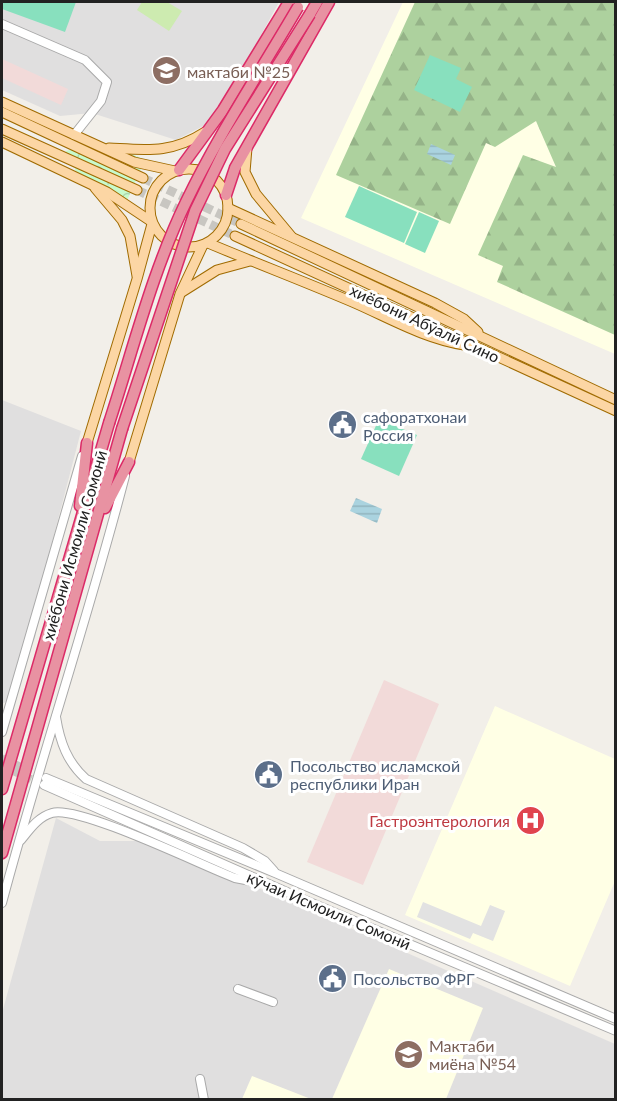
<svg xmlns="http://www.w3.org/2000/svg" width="617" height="1101" viewBox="0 0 617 1101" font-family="Lato,sans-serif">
	<defs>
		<pattern id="forest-firs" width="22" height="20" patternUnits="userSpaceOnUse" patternTransform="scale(1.5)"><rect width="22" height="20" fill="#add19e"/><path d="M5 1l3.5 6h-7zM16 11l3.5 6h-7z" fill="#95b388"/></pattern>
		<pattern id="park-crowns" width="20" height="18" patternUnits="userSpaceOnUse" patternTransform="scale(1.5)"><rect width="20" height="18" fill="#c8facc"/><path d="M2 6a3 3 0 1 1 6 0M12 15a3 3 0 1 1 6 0" fill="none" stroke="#acd6af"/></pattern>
		<pattern id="water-rules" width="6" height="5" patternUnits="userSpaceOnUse" patternTransform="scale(1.5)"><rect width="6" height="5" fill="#aad3df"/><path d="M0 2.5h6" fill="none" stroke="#92b5bf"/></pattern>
	</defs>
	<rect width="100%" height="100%" fill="#f2efe9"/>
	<g fill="#e0dfdf">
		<polygon points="2,2 279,2 215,120 176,140 92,113 60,116 2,90"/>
		<polygon points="2,400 81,431 53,539 35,638 9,700 2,704"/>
		<polygon points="56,818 100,841 151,841 615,1044 615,1099 2,1100 2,1013"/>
	</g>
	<g fill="#f2dad9">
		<polygon points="2,59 68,89 61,105 2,78"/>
		<polygon points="384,680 439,704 363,885 307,862"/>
	</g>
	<g fill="#ffffe5">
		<polygon points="403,2 615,2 615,354 301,218"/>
		<polygon points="495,706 615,759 615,881 570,986 405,915"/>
		<polygon points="389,969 483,1008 446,1099 332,1099"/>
		<polygon points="252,1076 311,1099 242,1099"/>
	</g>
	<polygon fill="#cdebb0" points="142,2 167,2 182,11 169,31 137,10"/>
	<polygon fill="url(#forest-firs)" points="415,2 615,2 615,335 497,282 503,266 478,255 523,155 556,167 536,121 495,147 486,143 450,224 336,175"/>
	<polygon fill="url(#park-crowns)" points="98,143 109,144 145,160 125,205 77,181 75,168 64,162 66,151"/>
	<g fill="#88e0be">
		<polygon points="2,2 76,2 65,32 2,9"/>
		<polygon points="430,55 461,68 456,79 472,87 460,112 414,90"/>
		<polygon points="359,186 417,212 404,243 345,217"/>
		<polygon points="419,212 439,221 425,253 405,244"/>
		<polygon points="379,419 417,435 399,476 361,459"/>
	</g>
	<polygon fill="#e2e2e2" points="423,902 481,926 490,905 505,911 493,941 473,933 470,939 417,917"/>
	<g fill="url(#water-rules)">
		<polygon points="431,144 455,155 451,165 427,154"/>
		<polygon points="356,498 382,509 377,523 350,511"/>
	</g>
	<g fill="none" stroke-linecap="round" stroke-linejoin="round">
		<g stroke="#c8c6c1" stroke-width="8" stroke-dasharray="8 4" stroke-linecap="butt">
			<polyline points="2,758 44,778"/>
			<polyline points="2,766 44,785"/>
		</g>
		<g stroke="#c8c6c1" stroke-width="9" stroke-dasharray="9 4.5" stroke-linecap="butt">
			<polyline points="143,178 241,224"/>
			<polyline points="137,190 235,236"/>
		</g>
		<defs>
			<g id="minor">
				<polyline points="2,24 85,60 107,82 101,101 74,135"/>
				<path d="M56,717c4,25 11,45 30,62l157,69 22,13 9,10"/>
				<polyline points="2,732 82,456"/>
				<polyline points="46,778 275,873 616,1019"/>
				<polyline points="44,785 312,903 616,1031"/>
				<path d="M21,840c9,-11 17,-23 31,-27 27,-8 151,53 183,65l21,4"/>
				<path d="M2,903c38,-143 86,-284 123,-427"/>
				<polyline points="238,989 273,1002"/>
				<polyline points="200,1079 204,1100"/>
			</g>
			<g id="major">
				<polyline points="2,102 134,162 175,171"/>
				<polyline points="2,112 143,178"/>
				<polyline points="2,129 137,190"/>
				<polyline points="2,142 107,192 152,222"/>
				<path d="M109,148c38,2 62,6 96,-16"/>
				<polyline points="247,148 245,172 256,194 291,236"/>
				<circle cx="189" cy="208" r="39"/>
				<polyline points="95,188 122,220 130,236 137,276"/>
				<polyline points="228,208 435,303 464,319 478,332"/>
				<polyline points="241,224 616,400"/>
				<polyline points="235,236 616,411"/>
				<path d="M208,243c50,21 100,40 149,61 36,16 69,35 107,41"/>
				<polyline points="182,292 217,270 250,261"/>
				<polyline points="87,443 137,279 152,224"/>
				<polyline points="129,462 180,294 203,245"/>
			</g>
			<g id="highway">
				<polyline points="310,14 317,2"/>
				<polyline points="179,170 223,110 289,2"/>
				<polyline points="226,195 235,168 329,2"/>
				<polyline points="80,506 87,443"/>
				<polyline points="105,508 129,462"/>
				<polyline points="2,789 109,423"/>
				<polyline points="2,853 122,429"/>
			</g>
		</defs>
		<use href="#minor" stroke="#a9a9a9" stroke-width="10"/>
		<use href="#major" stroke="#a06b00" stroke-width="11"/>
		<use href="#highway" stroke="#dc2a67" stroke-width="13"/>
		<use href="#minor" stroke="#fff" stroke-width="8"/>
		<use href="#major" stroke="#fcd6a4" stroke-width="9"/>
		<use href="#highway" stroke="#e892a2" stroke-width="10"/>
		<defs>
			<g id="highway-bridge">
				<path d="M109,423c24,-73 43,-151 77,-221 32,-67 74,-130 112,-195"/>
				<polyline points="122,429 195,211 225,149 310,14"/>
			</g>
		</defs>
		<use href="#highway-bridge" stroke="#dc2a67" stroke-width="13" stroke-linecap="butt"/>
		<use href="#highway-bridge" stroke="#e892a2" stroke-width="10"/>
	</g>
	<defs>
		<symbol id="school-disc" viewBox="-11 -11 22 22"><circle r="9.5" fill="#8d6e63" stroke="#fff"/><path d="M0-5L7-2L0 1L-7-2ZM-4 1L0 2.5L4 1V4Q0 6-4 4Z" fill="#fff"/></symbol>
		<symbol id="civic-disc" viewBox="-11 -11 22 22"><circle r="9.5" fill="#5c6f8a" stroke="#fff"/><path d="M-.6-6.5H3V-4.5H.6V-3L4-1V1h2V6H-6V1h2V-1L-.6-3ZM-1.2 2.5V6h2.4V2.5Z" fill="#fff"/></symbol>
		<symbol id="hospital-disc" viewBox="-11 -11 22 22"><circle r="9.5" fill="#e0444e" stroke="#fff"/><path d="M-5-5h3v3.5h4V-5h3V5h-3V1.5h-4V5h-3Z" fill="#fff"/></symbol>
	</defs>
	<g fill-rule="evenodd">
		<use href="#school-disc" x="150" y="54" width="33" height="33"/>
		<use href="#civic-disc" x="326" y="408" width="33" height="33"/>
		<use href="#civic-disc" x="252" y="758" width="33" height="33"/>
		<use href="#hospital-disc" x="514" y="804" width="33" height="33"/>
		<use href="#civic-disc" x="316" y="962" width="33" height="33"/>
		<use href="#school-disc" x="392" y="1038" width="33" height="33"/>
	</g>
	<g text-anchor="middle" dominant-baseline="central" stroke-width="6" stroke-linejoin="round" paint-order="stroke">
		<g font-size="16" fill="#785e54" stroke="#fff" text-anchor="start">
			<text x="187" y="71">мактаби №25</text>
			<text x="429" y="1045">Мактаби<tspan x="429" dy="18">миёна №54</tspan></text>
		</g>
		<g font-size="16" fill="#222" stroke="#fff">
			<text transform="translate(425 323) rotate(25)">хиёбони Абӯалӣ Сино</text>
			<text transform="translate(74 545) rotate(-74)">хиёбони Исмоили Сомонӣ</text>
			<text transform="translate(329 910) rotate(23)">кӯчаи Исмоили Сомонӣ</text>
		</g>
		<g font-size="16" fill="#4e5e75" stroke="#fff" text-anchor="start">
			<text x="363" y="416">сафоратхонаи<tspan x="363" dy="18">Россия</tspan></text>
			<text x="290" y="765">Посольство исламской<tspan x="290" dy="18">республики Иран</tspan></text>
			<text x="353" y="978">Посольство ФРГ</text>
		</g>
		<g font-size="16" fill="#be3a42" stroke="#fff" text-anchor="end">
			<text x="510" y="820">Гастроэнтерология</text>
		</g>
	</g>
	<rect width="617" height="1101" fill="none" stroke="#222222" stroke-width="6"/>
</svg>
